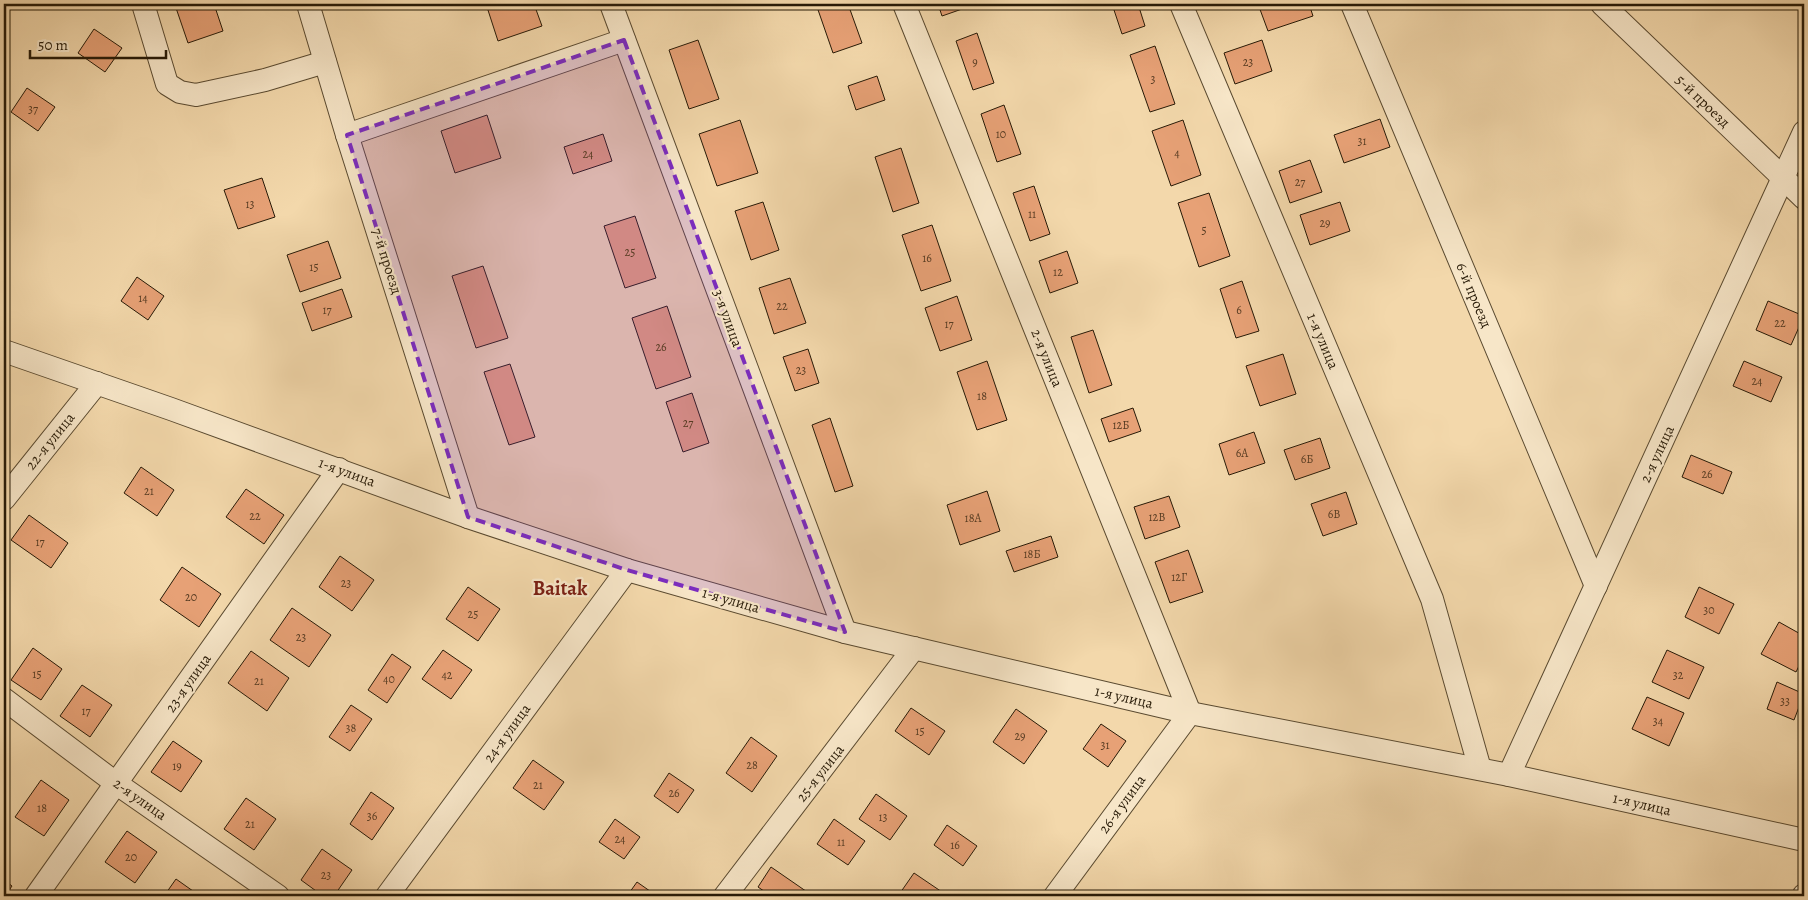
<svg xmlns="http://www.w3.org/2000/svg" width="1808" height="900" viewBox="0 0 1808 900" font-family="Alegreya,serif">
	<rect width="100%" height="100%" fill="#f3d8ab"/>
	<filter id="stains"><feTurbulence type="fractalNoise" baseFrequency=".004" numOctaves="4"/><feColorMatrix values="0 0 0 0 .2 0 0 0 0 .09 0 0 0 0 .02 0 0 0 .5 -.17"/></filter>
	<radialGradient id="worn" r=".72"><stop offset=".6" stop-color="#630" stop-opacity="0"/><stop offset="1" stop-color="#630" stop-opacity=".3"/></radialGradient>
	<g fill="#e7a176" stroke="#271a07">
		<polygon points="179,4 214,4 223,31 188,43 175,5"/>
		<polygon points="486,4 534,4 542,26 498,41"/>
		<polygon points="816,4 848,4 862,43 833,53"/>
		<polygon points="938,4 964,4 965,8 942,16"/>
		<polygon points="1112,4 1138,4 1145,26 1122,34"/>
		<polygon points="1258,4 1309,4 1313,16 1268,31"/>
		<polygon points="94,29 122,48 105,72 78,53"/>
		<polygon points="977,33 994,83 973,90 956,41"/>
		<polygon points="698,40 719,99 689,109 669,50"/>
		<polygon points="1262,40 1272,71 1235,84 1224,53"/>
		<polygon points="1155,46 1175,104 1150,112 1130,55"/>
		<polygon points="877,76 885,100 856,110 848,86"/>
		<polygon points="27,88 55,107 38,131 11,112"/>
		<polygon points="1004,105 1021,154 997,162 981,114"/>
		<polygon points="487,115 501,158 455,173 441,131"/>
		<polygon points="1380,119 1390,147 1344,163 1334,135"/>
		<polygon points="740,120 758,173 717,186 699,134"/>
		<polygon points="1183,120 1201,175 1171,186 1152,131"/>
		<polygon points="603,134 612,161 573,174 564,147"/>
		<polygon points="901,148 919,203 893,212 875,157"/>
		<polygon points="1310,160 1322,192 1290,203 1279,171"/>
		<polygon points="262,178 275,217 238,229 224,190"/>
		<polygon points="1034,186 1050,234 1030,241 1013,193"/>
		<polygon points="1209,193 1230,256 1199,267 1178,203"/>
		<polygon points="763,202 779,250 751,260 735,211"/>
		<polygon points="1340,202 1350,231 1310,245 1300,215"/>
		<polygon points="635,216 656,278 625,288 604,226"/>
		<polygon points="932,225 951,281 921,291 902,235"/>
		<polygon points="328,241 341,278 300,292 287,255"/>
		<polygon points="1067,251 1078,283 1050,293 1039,261"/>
		<polygon points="483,266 508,338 476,348 452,276"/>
		<polygon points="137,277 164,296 148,320 121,301"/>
		<polygon points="790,278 806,323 774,334 759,288"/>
		<polygon points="1242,281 1259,331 1236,338 1220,289"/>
		<polygon points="342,289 352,317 312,331 302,303"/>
		<polygon points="957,296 972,340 940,351 925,308"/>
		<polygon points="1768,301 1804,316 1791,345 1756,330"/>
		<polygon points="667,306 691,377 656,389 632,318"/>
		<polygon points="1093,330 1112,385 1089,393 1071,337"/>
		<polygon points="808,349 819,383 795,391 783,357"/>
		<polygon points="1283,354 1296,394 1260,406 1246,366"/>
		<polygon points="987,361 1007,420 977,430 957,372"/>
		<polygon points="1744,361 1782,377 1771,402 1733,386"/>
		<polygon points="510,364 535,437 509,445 484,372"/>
		<polygon points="692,393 709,443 683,452 666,402"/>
		<polygon points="1133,408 1141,431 1109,442 1101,419"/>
		<polygon points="830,418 853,486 835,492 812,425"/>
		<polygon points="1254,432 1265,463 1229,475 1219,444"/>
		<polygon points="1320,438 1330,468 1295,480 1284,450"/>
		<polygon points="1691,455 1732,472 1723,494 1682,477"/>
		<polygon points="141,467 174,490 157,516 124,493"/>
		<polygon points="246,489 284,515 264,544 226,517"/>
		<polygon points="987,491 1000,531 960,545 947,505"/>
		<polygon points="1346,492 1357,524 1323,536 1311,504"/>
		<polygon points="1169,496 1180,527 1145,539 1134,507"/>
		<polygon points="29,515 68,543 51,568 11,540"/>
		<polygon points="1051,536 1058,557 1014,572 1006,551"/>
		<polygon points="1188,550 1203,592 1170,603 1155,562"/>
		<polygon points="340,556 374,580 352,611 319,587"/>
		<polygon points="182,567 221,594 199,627 160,600"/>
		<polygon points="468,587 500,609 478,641 446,619"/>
		<polygon points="1699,587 1734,604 1719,634 1685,617"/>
		<polygon points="292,608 331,635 309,667 270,640"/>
		<polygon points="1779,622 1804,636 1804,656 1796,672 1761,654"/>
		<polygon points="33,648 62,669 41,700 11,680"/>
		<polygon points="443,650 472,670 451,699 422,679"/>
		<polygon points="1667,650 1704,667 1689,699 1652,682"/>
		<polygon points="251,651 289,678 267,711 228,683"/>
		<polygon points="392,654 411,667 387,703 368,690"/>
		<polygon points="1777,682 1804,694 1794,720 1767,709"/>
		<polygon points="82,685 112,705 90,737 60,716"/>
		<polygon points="1647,697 1684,713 1669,746 1632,729"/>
		<polygon points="351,705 372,719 350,751 329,737"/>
		<polygon points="911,708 945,731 929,755 895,731"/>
		<polygon points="1016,709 1047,731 1024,764 993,742"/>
		<polygon points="1101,724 1126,741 1108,767 1083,749"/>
		<polygon points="751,737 777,756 752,792 726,773"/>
		<polygon points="173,741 202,761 181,792 151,772"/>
		<polygon points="533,760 564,782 544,810 513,788"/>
		<polygon points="669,773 694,790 678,813 654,796"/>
		<polygon points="41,780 69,800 44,836 15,817"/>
		<polygon points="371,792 394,808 372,840 350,824"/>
		<polygon points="876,794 907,816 890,840 859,819"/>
		<polygon points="246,798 276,819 254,850 224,829"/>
		<polygon points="615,819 640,837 624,859 599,842"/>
		<polygon points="834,819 865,841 848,865 817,844"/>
		<polygon points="947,825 977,846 963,866 934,845"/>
		<polygon points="127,831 157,852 135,883 105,862"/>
		<polygon points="322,849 352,870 334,896 323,896 301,880"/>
		<polygon points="771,867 813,896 771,896 758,887"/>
		<polygon points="914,873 945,894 943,896 898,896"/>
		<polygon points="176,879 200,896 164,896"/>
		<polygon points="4,880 12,886 5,896 4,896"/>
		<polygon points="637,882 657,896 627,896"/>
	</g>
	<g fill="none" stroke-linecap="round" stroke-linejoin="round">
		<defs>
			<g id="minor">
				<polyline points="143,4 167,84 180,92 196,95 265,80 325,62"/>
				<polyline points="308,4 347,135 468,517"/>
				<polyline points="611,4 845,632"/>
				<polyline points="904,4 1190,713 1055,896"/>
				<polyline points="1181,4 1432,599 1480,769"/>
				<polyline points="1352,4 1596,586"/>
				<polyline points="1602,4 1804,198"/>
				<polyline points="347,135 624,40"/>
				<polyline points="4,351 171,409 468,517 627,570 845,632 1190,713 1509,775 1804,840"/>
				<polyline points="4,499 97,383"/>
				<polyline points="4,699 117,784 278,896"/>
				<polyline points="1509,775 1804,132"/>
				<polyline points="36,896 339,469"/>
				<polyline points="387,896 627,570"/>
				<polyline points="725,896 914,648"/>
				<polyline points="1804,896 1804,895"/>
			</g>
		</defs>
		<use href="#minor" stroke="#5a4a30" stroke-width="24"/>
		<use href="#minor" stroke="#f7e6c8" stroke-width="22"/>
	</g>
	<path fill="#7b2cbf" fill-opacity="0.2" stroke="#7b2cbf" stroke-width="4" stroke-dasharray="10 6" stroke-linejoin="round" d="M624,40l221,592 -218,-62 -159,-53 -121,-382z"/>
	<g text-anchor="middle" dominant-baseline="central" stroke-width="4.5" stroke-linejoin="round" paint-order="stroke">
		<g font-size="12" fill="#573c23">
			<text x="975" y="62">9</text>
			<text x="1248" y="62">23</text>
			<text x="1153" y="79">3</text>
			<text x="33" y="109">37</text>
			<text x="1001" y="134">10</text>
			<text x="1362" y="141">31</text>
			<text x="1177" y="153">4</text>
			<text x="588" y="154">24</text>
			<text x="1300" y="182">27</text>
			<text x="250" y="204">13</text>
			<text x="1032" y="214">11</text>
			<text x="1325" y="223">29</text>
			<text x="1204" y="230">5</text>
			<text x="630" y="252">25</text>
			<text x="927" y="258">16</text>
			<text x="314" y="267">15</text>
			<text x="1058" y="272">12</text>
			<text x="143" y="298">14</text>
			<text x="782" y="306">22</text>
			<text x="327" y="310">17</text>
			<text x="1239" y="310">6</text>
			<text x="1780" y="323">22</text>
			<text x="949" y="324">17</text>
			<text x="661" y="347">26</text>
			<text x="801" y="370">23</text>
			<text x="1757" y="381">24</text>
			<text x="982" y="396">18</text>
			<text x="688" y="423">27</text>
			<text x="1121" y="425">12Б</text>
			<text x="1242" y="453">6А</text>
			<text x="1307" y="459">6Б</text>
			<text x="1707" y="474">26</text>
			<text x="149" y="491">21</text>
			<text x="1334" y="514">6В</text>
			<text x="255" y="516">22</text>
			<text x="1157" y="517">12В</text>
			<text x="973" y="518">18А</text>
			<text x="40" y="542">17</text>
			<text x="1032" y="554">18Б</text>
			<text x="1179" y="577">12Г</text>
			<text x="346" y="583">23</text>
			<text x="191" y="597">20</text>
			<text x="1709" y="610">30</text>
			<text x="473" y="614">25</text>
			<text x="301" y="637">23</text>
			<text x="37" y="674">15</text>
			<text x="447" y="675">42</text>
			<text x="1678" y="675">32</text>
			<text x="389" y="679">40</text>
			<text x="259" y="681">21</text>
			<text x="1785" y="701">33</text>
			<text x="86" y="711">17</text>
			<text x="1658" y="721">34</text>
			<text x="351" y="728">38</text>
			<text x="920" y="731">15</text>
			<text x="1020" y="736">29</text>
			<text x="1105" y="745">31</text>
			<text x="752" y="765">28</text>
			<text x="177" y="766">19</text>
			<text x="538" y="785">21</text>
			<text x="674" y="793">26</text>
			<text x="42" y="808">18</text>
			<text x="372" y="816">36</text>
			<text x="883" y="817">13</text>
			<text x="250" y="824">21</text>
			<text x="620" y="839">24</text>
			<text x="841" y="842">11</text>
			<text x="955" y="845">16</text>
			<text x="131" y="857">20</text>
			<text x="326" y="875">23</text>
		</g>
		<g font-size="15" fill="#271a07" stroke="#f7e6c8">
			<text transform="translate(1703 101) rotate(44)">5-й проезд</text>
			<text transform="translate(387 261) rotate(72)">7-й проезд</text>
			<text transform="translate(1474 295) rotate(67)">6-й проезд</text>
			<text transform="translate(728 318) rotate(70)">3-я улица</text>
			<text transform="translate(1323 341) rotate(67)">1-я улица</text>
			<text transform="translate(1047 358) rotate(68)">2-я улица</text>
			<text transform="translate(50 441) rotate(-51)">22-я улица</text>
			<text transform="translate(1657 454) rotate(-65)">2-я улица</text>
			<text transform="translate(347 472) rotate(20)">1-я улица</text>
			<text transform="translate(731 600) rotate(16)">1-я улица</text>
			<text transform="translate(188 683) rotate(-55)">23-я улица</text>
			<text transform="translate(1124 697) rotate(13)">1-я улица</text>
			<text transform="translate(507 733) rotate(-54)">24-я улица</text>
			<text transform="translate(820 773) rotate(-52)">25-я улица</text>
			<text transform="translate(140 799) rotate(35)">2-я улица</text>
			<text transform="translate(1122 804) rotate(-54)">26-я улица</text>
			<text transform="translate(1642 804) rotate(13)">1-я улица</text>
		</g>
		<g font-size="20" font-weight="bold" fill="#7a1f14" stroke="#f7e6c8">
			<text x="560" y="588">Baitak</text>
		</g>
	</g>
	<rect width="1808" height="900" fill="none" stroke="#f3d8ab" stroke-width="20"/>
	<rect x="5" y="5" width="1798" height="890" fill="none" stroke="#271a07" stroke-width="2.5"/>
	<rect x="10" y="10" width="1788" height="880" fill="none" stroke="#271a07"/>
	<path d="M30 50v8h136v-8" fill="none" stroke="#271a07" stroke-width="2.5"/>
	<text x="38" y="50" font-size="15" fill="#271a07" stroke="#f7e6c8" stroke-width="4" paint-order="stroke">50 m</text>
	<rect width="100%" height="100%" filter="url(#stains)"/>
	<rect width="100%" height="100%" fill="url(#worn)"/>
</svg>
